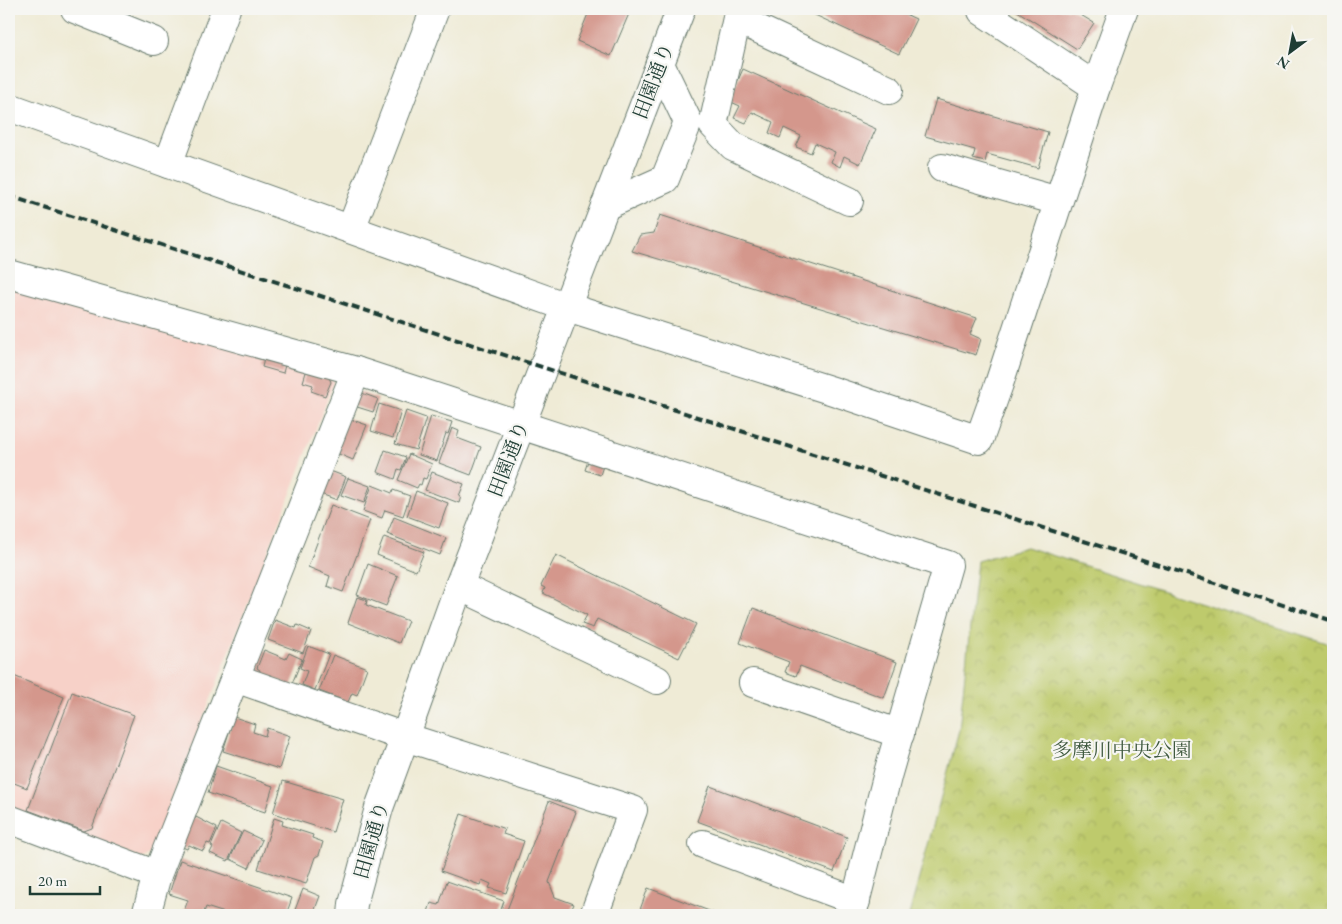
<svg xmlns="http://www.w3.org/2000/svg" width="1342" height="924" viewBox="0 0 1342 924" font-family="'EB Garamond','Noto Serif JP',serif">
	<defs>
		<pattern id="park-crowns" width="20" height="18" patternUnits="userSpaceOnUse" patternTransform="scale(1.25)"><rect width="20" height="18" fill="#beca6c"/><path d="M2 6a3 3 0 1 1 6 0M12 15a3 3 0 1 1 6 0" fill="none" stroke="#a3ae5e"/></pattern>
	</defs>
	<rect width="100%" height="100%" fill="#f6f6f2"/>
	<filter id="ink" filterUnits="userSpaceOnUse"><feTurbulence type="fractalNoise" baseFrequency=".02" numOctaves="2"/><feDisplacementMap in="SourceGraphic" scale="10" xChannelSelector="R" yChannelSelector="G"/><feConvolveMatrix kernelMatrix="1 2 1 2 8 2 1 2 1" color-interpolation-filters="sRGB"/></filter>
	<filter id="wash" filterUnits="userSpaceOnUse"><feTurbulence type="fractalNoise" baseFrequency=".0096" numOctaves="4" result="noise"/><feDisplacementMap in="SourceGraphic" scale="20" xChannelSelector="R" yChannelSelector="G"/><feGaussianBlur stdDeviation="1.12" result="paint"/><feColorMatrix in="noise" values="0 0 0 0 0 0 0 0 0 0 0 0 0 0 0 0 0 1.4 0 .05"/><feComposite in="paint" operator="in"/></filter>
	<g filter="url(#wash)">
		<rect width="100%" height="100%" fill="#efebd6"/>
		<polygon fill="#f7d1c8" points="9,283 328,372 334,382 151,853 142,859 9,808"/>
		<polygon fill="url(#park-crowns)" stroke="#6e8450" points="1026,547 1333,645 1333,915 909,915 959,730 977,561"/>
		<g id="blocks">
			<g fill="#d4978c">
				<polygon points="590,9 631,9 611,56 577,41"/>
				<polygon points="802,9 894,9 916,19 899,54"/>
				<polygon points="1014,9 1071,9 1094,23 1077,49"/>
				<polygon points="743,69 876,129 860,164 844,156 840,167 831,162 835,152 815,143 811,153 796,147 801,136 784,128 780,138 769,133 773,122 752,112 746,123 734,118 740,106 729,101"/>
				<polygon points="936,99 1048,132 1038,168 987,154 985,162 973,159 975,150 925,136"/>
				<polygon points="660,215 977,318 970,334 981,339 976,355 632,251 640,235 654,233"/>
				<polygon points="264,359 285,365 283,373 262,367"/>
				<polygon points="307,369 327,373 331,382 325,396 311,391 313,385 303,382"/>
				<polygon points="359,392 378,399 373,412 351,405"/>
				<polygon points="379,404 401,411 393,438 371,431"/>
				<polygon points="406,411 426,418 416,450 395,444"/>
				<polygon points="431,416 452,422 448,434 446,433 437,461 419,455"/>
				<polygon points="347,418 367,425 353,460 334,452"/>
				<polygon points="452,428 459,431 457,438 481,447 471,475 439,463"/>
				<polygon points="385,450 406,457 401,470 398,469 395,479 377,472"/>
				<polygon points="409,454 432,464 426,479 423,478 421,485 419,484 417,488 398,480"/>
				<polygon points="589,458 604,463 600,475 585,470"/>
				<polygon points="333,472 346,477 337,500 318,493 324,476"/>
				<polygon points="432,472 464,484 459,496 461,496 459,503 425,490"/>
				<polygon points="348,478 370,486 364,503 341,495"/>
				<polygon points="372,485 392,493 393,490 410,496 403,516 385,510 382,518 363,511"/>
				<polygon points="416,491 448,503 439,528 407,516"/>
				<polygon points="331,505 370,520 343,592 327,586 330,576 308,567"/>
				<polygon points="394,517 446,538 440,555 387,534"/>
				<polygon points="384,537 424,552 416,571 377,555"/>
				<polygon points="556,555 696,624 679,658 597,619 593,628 582,624 587,615 543,593 545,588 541,586"/>
				<polygon points="368,564 398,576 386,606 357,595"/>
				<polygon points="357,597 367,600 366,605 408,621 399,643 348,623"/>
				<polygon points="753,608 897,662 884,698 800,666 796,676 785,672 789,662 740,643"/>
				<polygon points="275,620 296,628 297,625 311,631 303,653 268,640"/>
				<polygon points="308,646 329,654 315,690 302,685 307,671 300,668"/>
				<polygon points="264,650 286,659 289,653 302,659 291,686 259,673 260,670 257,668"/>
				<polygon points="333,655 367,668 357,695 352,693 348,702 319,691"/>
				<polygon points="9,674 64,697 27,788 9,781"/>
				<polygon points="72,692 134,715 92,828 84,831 28,810"/>
				<polygon points="234,717 255,724 253,732 265,736 267,728 290,736 279,769 223,751"/>
				<polygon points="216,766 273,786 265,812 208,793"/>
				<polygon points="283,781 343,799 333,832 273,813"/>
				<polygon points="710,786 847,837 834,872 697,821"/>
				<polygon points="549,801 576,812 549,882 555,897 574,904 569,915 505,915"/>
				<polygon points="461,814 505,829 503,834 524,841 506,893 489,888 491,884 482,880 480,885 441,871"/>
				<polygon points="190,817 195,819 196,817 217,828 210,844 207,843 203,851 189,845 187,849 180,846"/>
				<polygon points="274,818 283,821 282,825 313,835 312,838 323,842 319,855 315,857 306,884 258,869"/>
				<polygon points="221,823 241,833 228,861 210,853 213,847 211,846"/>
				<polygon points="243,831 262,840 249,868 230,859"/>
				<polygon points="180,860 292,898 286,915 231,915 206,907 203,915 198,915 184,911 188,900 169,894"/>
				<polygon points="447,881 504,901 499,915 427,915 431,903 439,905"/>
				<polygon points="648,888 720,915 638,915"/>
				<polygon points="303,889 320,896 314,912 317,913 316,915 293,915"/>
				<polygon points="9,896 14,915 9,915"/>
			</g>
		</g>
	</g>
	<g filter="url(#ink)">
		<use href="#blocks" fill-opacity="0" stroke="#687a6d" stroke-width="1"/>
		<g fill="none" stroke-linecap="round" stroke-linejoin="round">
			<defs>
				<g id="minor">
					<polyline points="75,9 154,41"/>
					<polyline points="739,9 713,125 733,146 849,201"/>
					<polyline points="982,11 1096,87"/>
					<polyline points="737,19 889,90"/>
					<polyline points="9,107 567,307 833,391 979,440 999,384 1096,87 1124,9"/>
					<polyline points="168,164 226,9"/>
					<polyline points="942,168 1058,201"/>
					<polyline points="605,206 665,179 688,122 660,64"/>
					<polyline points="351,229 435,9"/>
					<polyline points="9,274 356,371 948,565 888,773 852,915"/>
					<polyline points="459,586 657,680"/>
					<polyline points="235,678 405,737 633,810 594,915"/>
					<polyline points="753,683 900,734"/>
					<polyline points="9,819 157,875"/>
					<polyline points="703,844 856,901"/>
					<polyline points="146,915 157,875 356,371"/>
					<polyline points="352,915 353,904 379,808 405,737 459,586 681,9"/>
				</g>
			</defs>
			<use href="#minor" stroke="#687a6d" stroke-width="30"/>
			<use href="#minor" stroke="#fff" stroke-width="28"/>
			<polyline stroke="#1f3d34" stroke-width="4" stroke-dasharray="8 4" stroke-linecap="butt" points="9,196 1333,621"/>
		</g>
	</g>
	<g text-anchor="middle" dominant-baseline="central" stroke-width="4.5" stroke-linejoin="round" paint-order="stroke">
		<g font-size="20" fill="#1f3d34" stroke="#f6f6f2">
			<text transform="translate(653 81) rotate(-69)">田園通り</text>
			<text transform="translate(508 459) rotate(-69)">田園通り</text>
			<text transform="translate(371 840) rotate(-74)">田園通り</text>
		</g>
		<g font-size="20" fill="#3f593f" stroke="#f6f6f2">
			<text x="1122" y="750">多摩川中央公園</text>
		</g>
	</g>
	<rect width="1342" height="924" fill="none" stroke="#f6f6f2" stroke-width="30"/>
	<g transform="translate(1290 52) rotate(212)" stroke="#f6f6f2" stroke-width="4" paint-order="stroke">
	<path d="M0-4L9 19L0 12L-9 19Z" fill="#1f3d34"/>
	<text y="-8" font-size="14" font-weight="bold" text-anchor="middle" fill="#1f3d34">N</text>
	</g>
	<path d="M30 886v8h70v-8" fill="none" stroke="#1f3d34" stroke-width="2.5"/>
	<text x="38" y="886" font-size="15" fill="#1f3d34" stroke="#f6f6f2" stroke-width="4" paint-order="stroke">20 m</text>
</svg>
